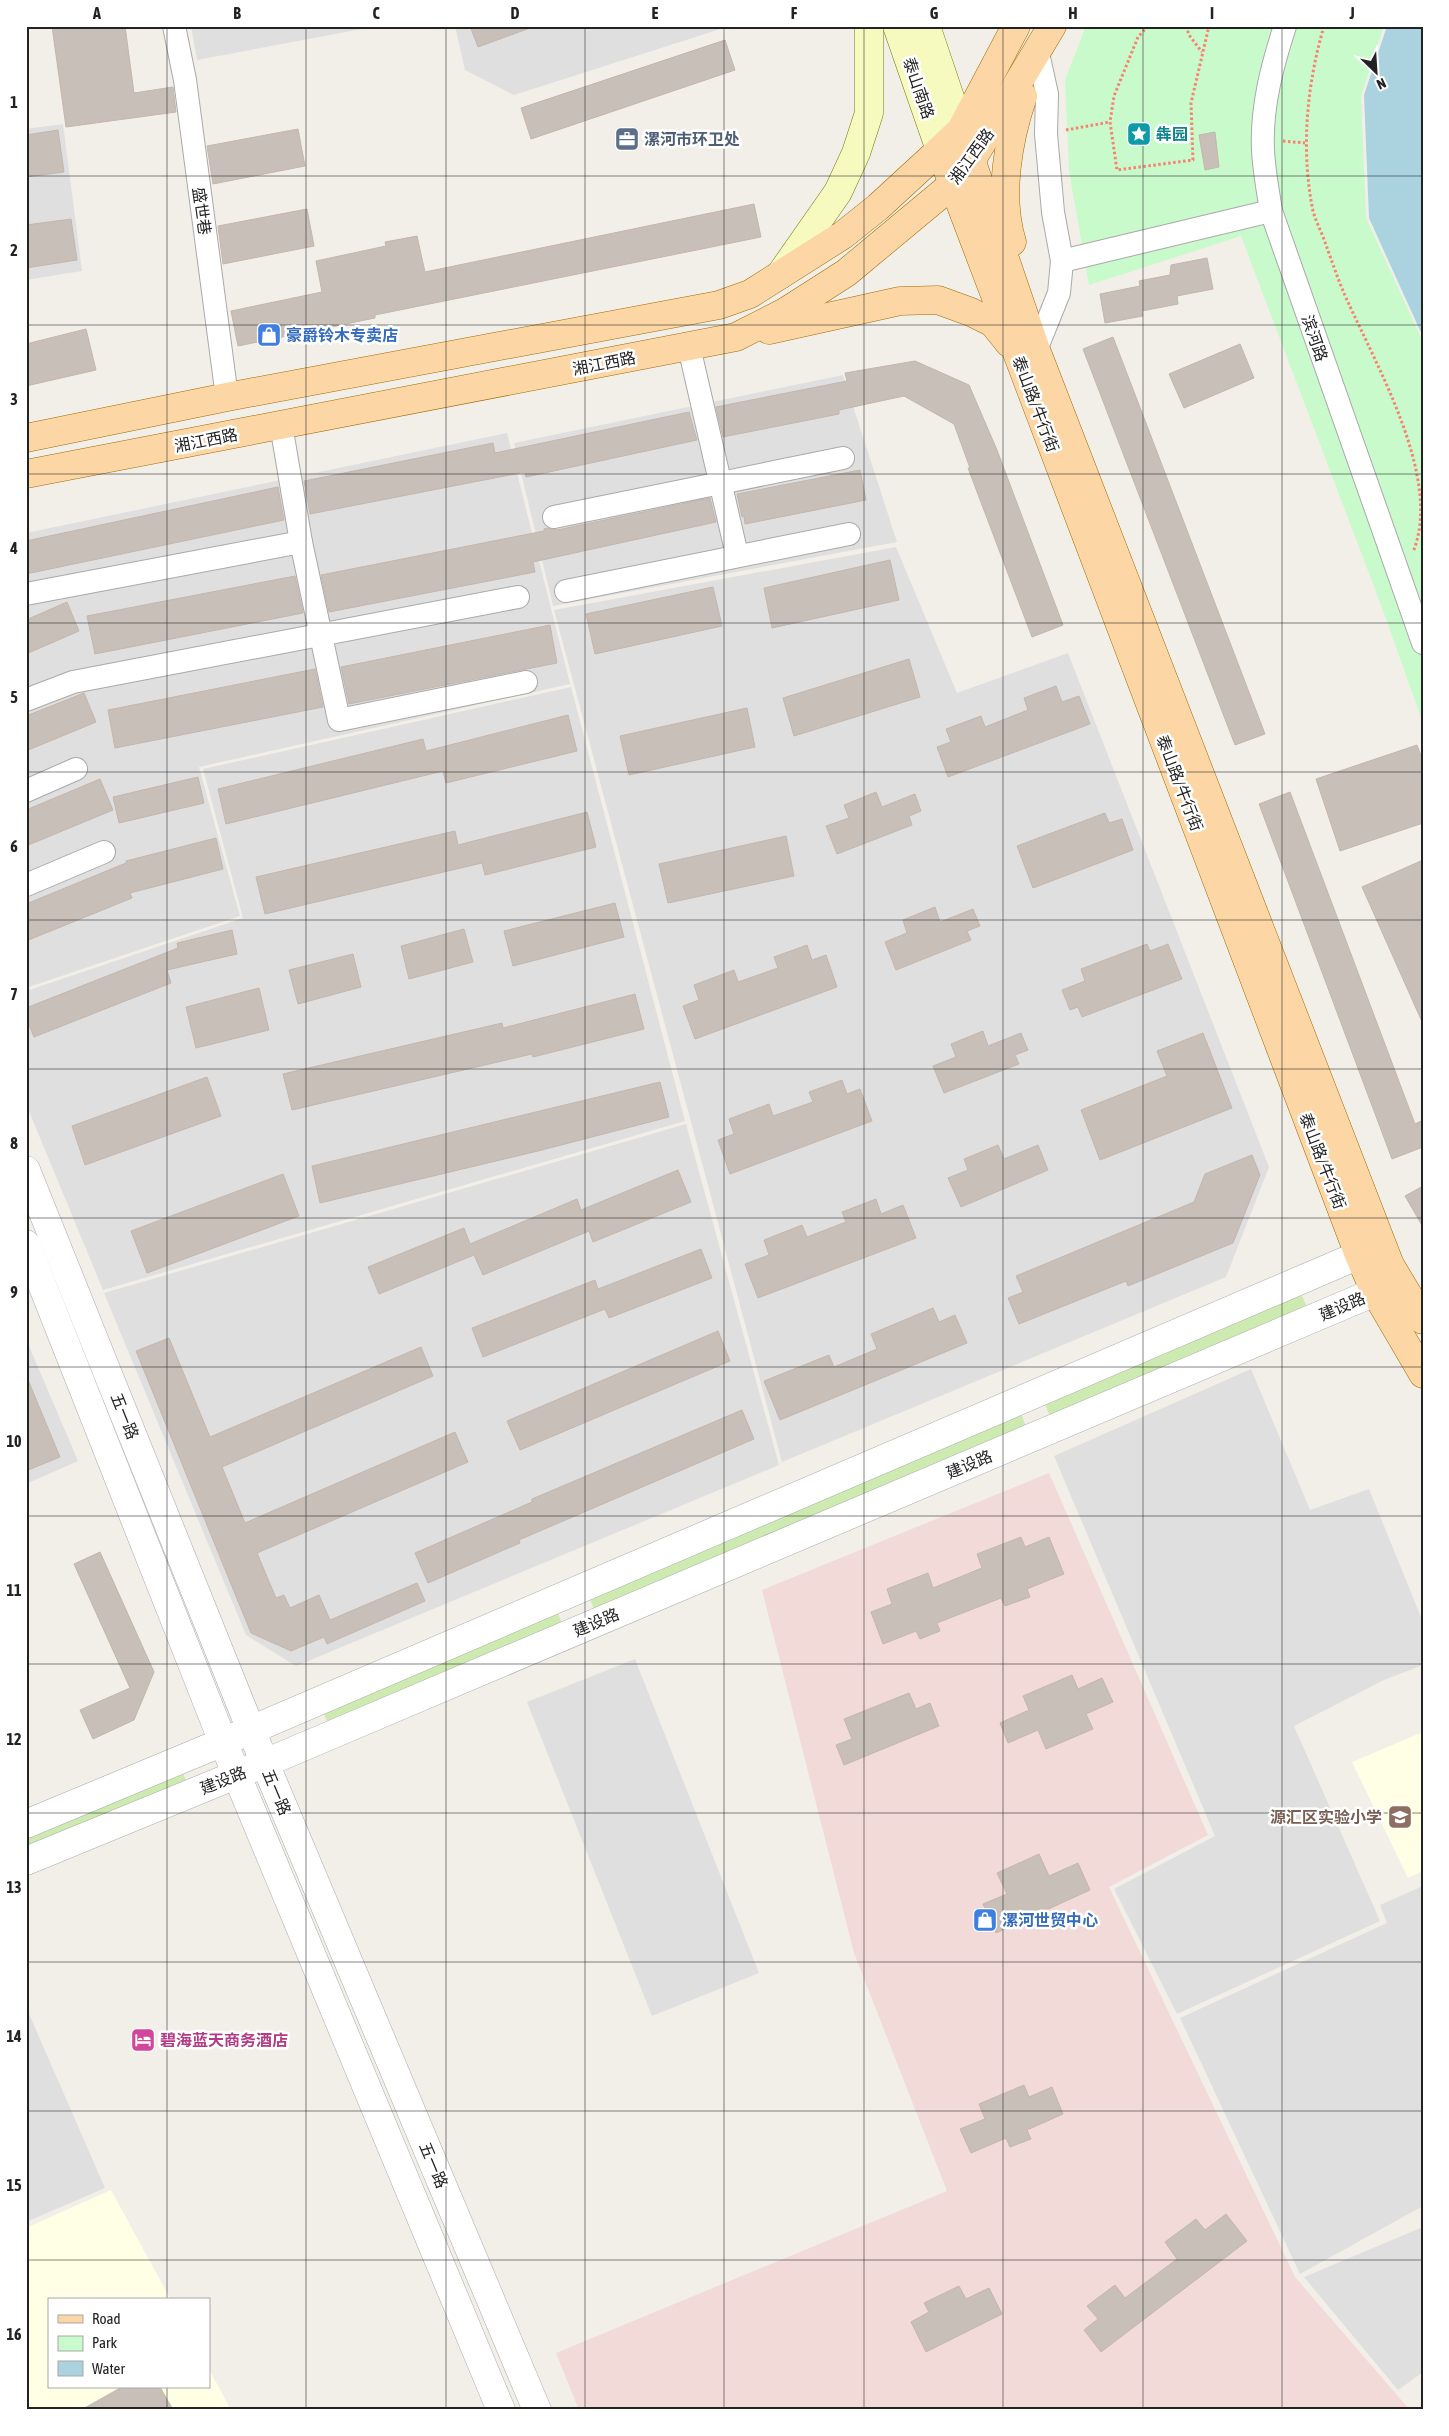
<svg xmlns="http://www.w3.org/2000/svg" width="1449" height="2436" viewBox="0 0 1449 2436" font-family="'Asap Condensed','Noto Sans SC',sans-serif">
	<rect width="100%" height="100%" fill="#f2efe9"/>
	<g fill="#e0dfdf">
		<polygon points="191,26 378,26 197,60"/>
		<polygon points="455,26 730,26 514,95 465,70"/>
		<polygon points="63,124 82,271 26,280 26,129"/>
		<polygon points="843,375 897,542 553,606 514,443"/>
		<polygon points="507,433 570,684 199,767 240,916 26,988 26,533"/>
		<polygon points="896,547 957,693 1068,653 1269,1167 1226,1277 782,1462 554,610"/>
		<polygon points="571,687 685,1121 103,1290 26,1104 26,991 243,918 203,769"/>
		<polygon points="686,1124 779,1465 296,1666 246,1635 104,1293"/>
		<polygon points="26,1339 78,1461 26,1484"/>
		<polygon points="1251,1369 1310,1510 1369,1489 1423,1622 1423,1665 1384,1680 1294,1726 1380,1921 1177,2014 1114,1889 1215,1836 1054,1456"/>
		<polygon points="635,1659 759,1973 652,2016 527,1702"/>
		<polygon points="1423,1886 1423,2206 1300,2274 1180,2018 1387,1923 1380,1905"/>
		<polygon points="26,2007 105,2188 26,2222"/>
		<polygon points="1423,2227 1423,2372 1398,2390 1304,2277"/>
	</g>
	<polygon fill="#f2dad9" points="1049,1473 1208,1835 1109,1887 1295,2277 1410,2410 579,2410 556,2353 947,2191 854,1953 762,1590"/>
	<g fill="#ffffe5">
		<polygon points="1423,1732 1423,1871 1408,1878 1352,1762"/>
		<polygon points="111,2190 171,2300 49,2300 49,2387 209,2387 209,2369 231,2410 26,2410 26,2228"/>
	</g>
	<g fill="#cdebb0">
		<polygon points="1301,1294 1307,1307 1050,1416 1044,1402"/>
		<polygon points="1021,1413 1026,1427 594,1609 588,1595"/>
		<polygon points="556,1609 562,1623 328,1723 322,1710"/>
		<polygon points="182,1771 187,1783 26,1849 26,1834"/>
	</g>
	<polygon fill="#c8facc" points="1086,26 1384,26 1361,96 1366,218 1423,342 1423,723 1381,605 1241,236 1089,285 1069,171 1065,80"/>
	<polygon fill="#aad3df" points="1387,26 1423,26 1423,337 1369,218 1364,95"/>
	<g fill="#c7bfb8" stroke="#c4b6ab">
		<polygon points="52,26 125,26 134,93 173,87 176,112 66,127"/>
		<polygon points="470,26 530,26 530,28 478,47"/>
		<polygon points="725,40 735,70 531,139 521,108"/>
		<polygon points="298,129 305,166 213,184 207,146"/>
		<polygon points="58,130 64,172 26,177 26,135"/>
		<polygon points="1215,132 1219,167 1205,170 1199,135"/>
		<polygon points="754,204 761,237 375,315 375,318 238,346 231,311 322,292 316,261 386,246 385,242 417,236 425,272"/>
		<polygon points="307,209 314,246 223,264 218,226"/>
		<polygon points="71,219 77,260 26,268 26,225"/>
		<polygon points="1207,258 1213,289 1177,296 1178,304 1142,311 1143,316 1105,323 1100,294 1140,286 1139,281 1170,275 1171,265"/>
		<polygon points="86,329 96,370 26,386 26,344"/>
		<polygon points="1113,337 1265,734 1235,745 1083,349"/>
		<polygon points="1240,344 1254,378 1184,408 1169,374"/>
		<polygon points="915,361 969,385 997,450 1063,625 1032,637 968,468 970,468 954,424 904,396 839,410 839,414 723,437 716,407 847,381 845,373"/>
		<polygon points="689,412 697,440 526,477 525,472 310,514 304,481 493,443 495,453"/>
		<polygon points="860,470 866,500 745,524 744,516 742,517 737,494"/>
		<polygon points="278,487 284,520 26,574 26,541"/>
		<polygon points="710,498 716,522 533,562 535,572 329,612 321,575 544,531 544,529 548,528 557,530"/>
		<polygon points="890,560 899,600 772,628 764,588"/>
		<polygon points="295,576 303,613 95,654 87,616"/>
		<polygon points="713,587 722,626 595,654 586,614"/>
		<polygon points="67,602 79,631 26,654 26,620"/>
		<polygon points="550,625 557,663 349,704 341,667"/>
		<polygon points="909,659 920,697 794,736 783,698"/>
		<polygon points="315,669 323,707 115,748 108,710"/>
		<polygon points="1056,686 1062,702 1079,696 1090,724 948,777 937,747 951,742 946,729 981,716 985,727 1028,710 1024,698"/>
		<polygon points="84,693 96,722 26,751 26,716"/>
		<polygon points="747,708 755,747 629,775 620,736"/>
		<polygon points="568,715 577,751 446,783 443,771 226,824 218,789 423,739 426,751"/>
		<polygon points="1417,745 1423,761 1423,823 1340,851 1316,779"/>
		<polygon points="198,777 204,803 119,823 113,797"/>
		<polygon points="100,779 113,810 26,846 26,810"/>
		<polygon points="876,792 882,807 915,794 921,811 909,816 912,825 837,854 826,826 849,818 844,805"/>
		<polygon points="1290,792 1415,1124 1423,1120 1423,1147 1392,1159 1259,804"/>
		<polygon points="587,812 596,847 485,875 482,863 265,914 256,877 455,831 458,845"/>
		<polygon points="1105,813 1109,823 1122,819 1133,850 1033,888 1017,846"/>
		<polygon points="786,836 794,876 668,903 659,864"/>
		<polygon points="216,838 223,869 130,893 132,898 26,941 26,904 126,863 126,861"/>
		<polygon points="1423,860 1423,1024 1362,887"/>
		<polygon points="615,903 624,937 513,966 504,931"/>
		<polygon points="935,907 940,922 973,909 980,926 967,931 971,940 896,970 885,942 907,933 903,920"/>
		<polygon points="464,929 473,962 409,979 401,946"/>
		<polygon points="232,930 237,954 167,970 171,983 34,1037 26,1018 26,1008 178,948 177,943"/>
		<polygon points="1147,944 1150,951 1168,944 1182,979 1082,1017 1078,1007 1070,1010 1062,990 1085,981 1081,969"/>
		<polygon points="807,945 812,960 826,955 837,987 695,1039 683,1006 699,1000 694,985 734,970 738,982 778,968 774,957"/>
		<polygon points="353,954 361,987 298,1004 289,970"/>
		<polygon points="259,988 269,1030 196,1048 186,1007"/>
		<polygon points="635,994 644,1029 533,1057 532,1054 292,1110 283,1074 502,1023 503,1028"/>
		<polygon points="983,1031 988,1046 1021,1033 1028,1050 1015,1055 1019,1064 944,1093 933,1066 956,1057 951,1044"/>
		<polygon points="1203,1033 1232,1108 1100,1160 1081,1110 1167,1076 1157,1051"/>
		<polygon points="207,1077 221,1116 85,1165 72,1126"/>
		<polygon points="842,1080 847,1094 860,1089 872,1121 730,1174 718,1140 734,1134 729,1119 769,1104 773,1116 813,1102 809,1092"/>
		<polygon points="660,1082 669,1117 538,1151 320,1203 312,1166"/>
		<polygon points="998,1145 1004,1159 1038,1145 1048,1170 961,1207 948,1178 968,1170 964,1159"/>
		<polygon points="1252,1155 1260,1175 1233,1243 1128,1286 1126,1281 1019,1324 1008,1298 1023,1292 1016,1276 1194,1202 1205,1174"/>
		<polygon points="678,1170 691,1202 593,1242 589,1231 483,1275 474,1255 379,1294 368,1267 464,1228 470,1244 577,1199 581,1210"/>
		<polygon points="283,1174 299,1216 147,1273 131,1231"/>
		<polygon points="1423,1186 1423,1227 1405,1196"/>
		<polygon points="876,1199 881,1214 903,1205 916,1238 758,1298 745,1264 769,1255 764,1240 802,1225 807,1237 846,1222 842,1212"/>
		<polygon points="701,1249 712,1278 609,1318 605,1309 483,1357 472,1328 595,1280 598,1289"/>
		<polygon points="933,1308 939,1322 955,1315 967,1343 780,1420 764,1381 829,1355 834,1367 877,1349 871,1334"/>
		<polygon points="718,1331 730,1361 520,1450 507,1421"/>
		<polygon points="169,1338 210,1437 421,1347 433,1376 222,1467 245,1523 455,1432 468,1462 257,1553 276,1598 284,1595 290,1608 319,1595 330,1620 417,1583 425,1601 327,1644 324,1637 291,1651 251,1633 136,1351"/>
		<polygon points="26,1375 60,1457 26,1471"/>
		<polygon points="742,1410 754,1439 519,1540 520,1543 428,1583 415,1553 532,1502 532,1499"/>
		<polygon points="1021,1537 1025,1547 1049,1537 1064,1574 1027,1589 1030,1597 1005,1606 1001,1598 937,1623 940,1631 920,1639 916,1631 883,1644 871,1612 892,1604 887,1589 928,1573 933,1588 982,1568 977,1554"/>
		<polygon points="100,1552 154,1672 134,1720 93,1739 80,1710 130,1688 74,1564"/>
		<polygon points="1072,1675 1078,1689 1102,1678 1113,1702 1086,1714 1093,1729 1046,1749 1038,1730 1008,1743 1000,1723 1029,1710 1023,1696"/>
		<polygon points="909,1693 916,1709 930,1703 939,1726 844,1765 836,1745 852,1739 844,1719"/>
		<polygon points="1039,1854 1049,1876 1078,1863 1090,1890 996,1933 983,1904 1007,1894 997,1873"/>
		<polygon points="1024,2085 1029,2097 1052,2087 1063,2114 1027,2130 1031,2139 1010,2147 1006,2138 971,2153 960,2129 985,2119 979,2104"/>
		<polygon points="1226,2214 1247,2241 1101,2352 1084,2330 1098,2319 1087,2306 1115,2285 1125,2298 1177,2259 1165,2242 1196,2219 1205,2230"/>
		<polygon points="959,2286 966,2299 989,2288 1002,2314 926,2352 911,2322 929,2312 924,2303"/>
		<polygon points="122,2387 160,2387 173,2410 81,2410"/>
	</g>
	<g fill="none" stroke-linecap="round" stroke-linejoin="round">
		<defs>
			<g id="minor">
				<polyline points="174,26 185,80 227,397"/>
				<path d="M1285,26c-13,40 -24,82 -22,124 1,21 5,41 8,61l152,432"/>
				<polyline points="1062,261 1271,211"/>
				<polyline points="689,347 737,555"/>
				<polyline points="1036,350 1059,293 1062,261 1053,212 1046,134 1047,94 1038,53"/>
				<polyline points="281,425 301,542 339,720 526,682"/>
				<polyline points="554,517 843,458"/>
				<polyline points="566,591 849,534"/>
				<polyline points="26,594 301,542"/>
				<polyline points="26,700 73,682 518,597"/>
				<polyline points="26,791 76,769"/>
				<polyline points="26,885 104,852"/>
			</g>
			<g id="tertiary">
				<polyline points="26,1170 251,1730 537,2410"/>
				<polyline points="26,1244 223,1742 501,2410"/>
				<polyline points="26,1824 223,1742 1359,1255 1390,1265 1375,1292 265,1763 26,1861"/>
			</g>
			<g id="secondary">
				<polyline points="897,26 940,150"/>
				<polyline points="926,26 961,130"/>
				<polyline points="780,275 838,192 856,153 869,113 869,26"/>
			</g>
			<g id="primary">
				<polyline points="961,130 1036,350 1390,1265 1423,1320"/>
				<polyline points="940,150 1359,1255 1375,1292 1423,1374"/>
				<path d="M1012,242c-14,-46 -4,-102 11,-146"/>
				<polyline points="769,330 900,301 938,300 971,312 993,323 1009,343"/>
				<polyline points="26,438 227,397 719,305 750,294 843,235 878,207 940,150 961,130 1016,26"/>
				<polyline points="26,474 736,337 785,312 846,273 953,184 971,161 1052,26"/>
			</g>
		</defs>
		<use href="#minor" stroke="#a9a9a9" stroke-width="24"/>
		<use href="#tertiary" stroke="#a9a9a9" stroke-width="29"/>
		<use href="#secondary" stroke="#707d05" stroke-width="29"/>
		<use href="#primary" stroke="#a06b00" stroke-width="29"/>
		<g stroke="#fa8072" stroke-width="3" stroke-dasharray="2.5 2.5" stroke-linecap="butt">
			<polyline points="1148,26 1138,37 1114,96 1110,122 1117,170 1193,160 1191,103 1209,26"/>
			<polyline points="1186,26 1189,35 1202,52"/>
			<path d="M1324,26c-17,58 -23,121 -12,180 2,13 10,26 14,39 7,19 13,38 22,57 29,65 95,178 65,250"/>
			<polyline points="1066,130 1110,122"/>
			<polyline points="1283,141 1305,143"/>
		</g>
		<use href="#minor" stroke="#fff" stroke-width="22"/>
		<use href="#tertiary" stroke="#fff" stroke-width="28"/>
		<use href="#secondary" stroke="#f7fabf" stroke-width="28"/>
		<use href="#primary" stroke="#fcd6a4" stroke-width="28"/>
	</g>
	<path fill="none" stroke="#222" stroke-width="1" stroke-opacity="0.55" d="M167,26v2274M306,26v2384M446,26v2384M585,26v2384M724,26v2384M864,26v2384M1003,26v2384M1143,26v2384M1282,26v2384M26,176h1397M26,325h1397M26,474h1397M26,623h1397M26,772h1397M26,920h1397M26,1069h1397M26,1218h1397M26,1367h1397M26,1516h1397M26,1664h1397M26,1813h1397M26,1962h1397M26,2111h1397M26,2260h1397M167,2387v23"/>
	<defs>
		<symbol id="sight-square" viewBox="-11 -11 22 22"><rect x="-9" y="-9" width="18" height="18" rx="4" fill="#0f9aa8" stroke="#fff"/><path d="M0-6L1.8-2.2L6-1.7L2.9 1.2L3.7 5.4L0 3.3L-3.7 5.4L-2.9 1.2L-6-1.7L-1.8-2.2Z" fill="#fff"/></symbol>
		<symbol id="office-square" viewBox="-11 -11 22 22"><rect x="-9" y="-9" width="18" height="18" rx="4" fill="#5c6f8a" stroke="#fff"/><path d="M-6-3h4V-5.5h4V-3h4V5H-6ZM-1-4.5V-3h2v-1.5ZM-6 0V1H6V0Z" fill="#fff"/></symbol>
		<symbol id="shop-square" viewBox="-11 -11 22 22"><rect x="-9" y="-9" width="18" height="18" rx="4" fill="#3f7fe0" stroke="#fff"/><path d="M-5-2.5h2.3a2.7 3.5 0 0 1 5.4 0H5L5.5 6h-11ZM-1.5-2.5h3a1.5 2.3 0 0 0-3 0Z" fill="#fff"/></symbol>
		<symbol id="school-square" viewBox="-11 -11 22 22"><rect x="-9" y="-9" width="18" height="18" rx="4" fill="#8d6e63" stroke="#fff"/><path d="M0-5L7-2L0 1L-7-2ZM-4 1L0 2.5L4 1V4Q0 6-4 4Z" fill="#fff"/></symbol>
		<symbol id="hotel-square" viewBox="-11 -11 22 22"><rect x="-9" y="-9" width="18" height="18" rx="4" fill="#d1479c" stroke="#fff"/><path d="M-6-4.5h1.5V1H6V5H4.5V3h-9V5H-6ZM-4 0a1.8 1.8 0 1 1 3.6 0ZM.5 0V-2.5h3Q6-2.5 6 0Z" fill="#fff"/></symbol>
	</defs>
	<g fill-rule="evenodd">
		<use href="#sight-square" x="1125" y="120" width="28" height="28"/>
		<use href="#office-square" x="613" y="125" width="28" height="28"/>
		<use href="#shop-square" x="255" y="321" width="28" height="28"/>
		<use href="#school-square" x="1386" y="1803" width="28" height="28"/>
		<use href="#shop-square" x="971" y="1906" width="28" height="28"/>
		<use href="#hotel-square" x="129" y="2026" width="28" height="28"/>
	</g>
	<g text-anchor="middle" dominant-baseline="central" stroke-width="5" stroke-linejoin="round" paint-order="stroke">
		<g font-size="16" fill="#222" stroke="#fff">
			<text transform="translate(919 88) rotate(71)">泰山南路</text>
			<text transform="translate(971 156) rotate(-54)">湘江西路</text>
			<text transform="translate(202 211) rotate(82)">盛世巷</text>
			<text transform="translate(1315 338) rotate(71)">滨河路</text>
			<text transform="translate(604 363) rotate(-11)">湘江西路</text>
			<text transform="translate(1036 404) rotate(69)">泰山路/牛行街</text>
			<text transform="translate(206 440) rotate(-11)">湘江西路</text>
			<text transform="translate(1180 783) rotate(69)">泰山路/牛行街</text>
			<text transform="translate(1323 1161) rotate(69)">泰山路/牛行街</text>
			<text transform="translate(1342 1306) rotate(-23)">建设路</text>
			<text transform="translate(125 1416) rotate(68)">五一路</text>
			<text transform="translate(969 1464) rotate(-23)">建设路</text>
			<text transform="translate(596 1622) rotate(-23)">建设路</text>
			<text transform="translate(223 1780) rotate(-22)">建设路</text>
			<text transform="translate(277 1792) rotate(67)">五一路</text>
			<text transform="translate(434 2165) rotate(67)">五一路</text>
		</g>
		<g font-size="16" font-weight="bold" fill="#0d838f" stroke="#fff" text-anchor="start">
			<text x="1156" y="134">犇园</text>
		</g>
		<g font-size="16" font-weight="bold" fill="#4e5e75" stroke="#fff" text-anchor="start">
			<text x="644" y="139">漯河市环卫处</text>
		</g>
		<g font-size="16" font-weight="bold" fill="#366cbe" stroke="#fff" text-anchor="start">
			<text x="286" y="335">豪爵铃木专卖店</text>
			<text x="1002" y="1920">漯河世贸中心</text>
		</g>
		<g font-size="16" font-weight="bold" fill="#785e54" stroke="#fff" text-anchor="end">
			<text x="1382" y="1817">源汇区实验小学</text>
		</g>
		<g font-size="16" font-weight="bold" fill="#b23c85" stroke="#fff" text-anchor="start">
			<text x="160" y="2040">碧海蓝天商务酒店</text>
		</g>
	</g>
	<rect width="1449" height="2436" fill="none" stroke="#ffffff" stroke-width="55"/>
	<rect x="48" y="2298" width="162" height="90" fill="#ffffff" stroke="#a7a7a7"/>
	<rect x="58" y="2315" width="25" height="8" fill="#fcd6a4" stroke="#a7a7a7"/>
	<text x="92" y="2324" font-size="15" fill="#222222">Road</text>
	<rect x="58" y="2336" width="25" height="15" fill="#c8facc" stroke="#a7a7a7"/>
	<text x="92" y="2348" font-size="15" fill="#222222">Park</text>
	<rect x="58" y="2361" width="25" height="15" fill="#aad3df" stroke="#a7a7a7"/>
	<text x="92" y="2374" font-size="15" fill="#222222">Water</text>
	<g transform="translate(1376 72) rotate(155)" stroke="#ffffff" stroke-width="4" paint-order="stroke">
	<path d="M0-4L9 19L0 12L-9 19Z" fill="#222222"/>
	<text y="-8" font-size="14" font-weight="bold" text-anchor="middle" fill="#222222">N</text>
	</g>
	<rect x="28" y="28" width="1394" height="2380" fill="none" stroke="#222" stroke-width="2"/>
	<g font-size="16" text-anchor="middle" font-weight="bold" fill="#222">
		<text x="97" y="19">A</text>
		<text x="237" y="19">B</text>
		<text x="376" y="19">C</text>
		<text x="515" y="19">D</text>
		<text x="655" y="19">E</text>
		<text x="794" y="19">F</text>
		<text x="934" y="19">G</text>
		<text x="1073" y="19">H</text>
		<text x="1212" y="19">I</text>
		<text x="1352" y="19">J</text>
		<text x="14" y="108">1</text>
		<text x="14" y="256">2</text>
		<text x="14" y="405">3</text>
		<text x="14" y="554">4</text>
		<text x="14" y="703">5</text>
		<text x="14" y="852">6</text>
		<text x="14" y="1000">7</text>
		<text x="14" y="1149">8</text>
		<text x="14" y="1298">9</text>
		<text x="14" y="1447">10</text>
		<text x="14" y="1596">11</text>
		<text x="14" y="1745">12</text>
		<text x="14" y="1893">13</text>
		<text x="14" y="2042">14</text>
		<text x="14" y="2191">15</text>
		<text x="14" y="2340">16</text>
	</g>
</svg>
